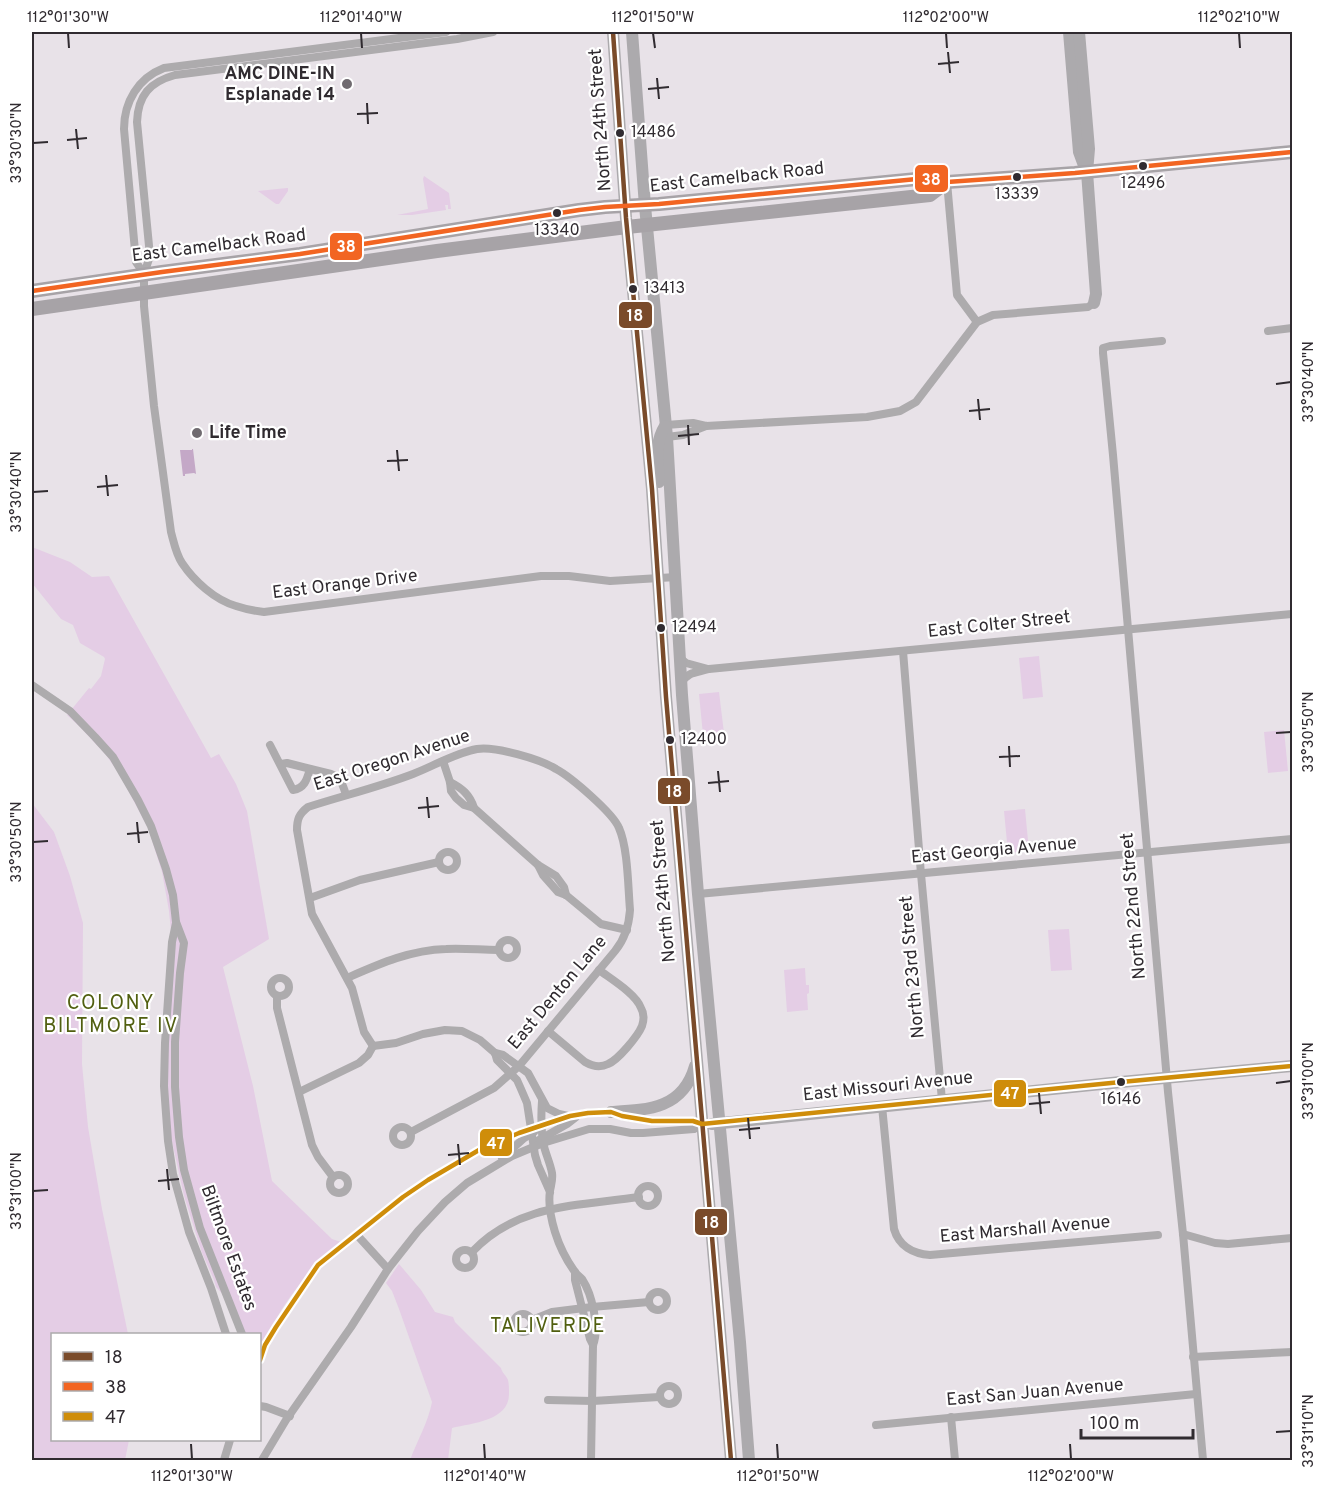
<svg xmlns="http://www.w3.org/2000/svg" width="1324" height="1492" viewBox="0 0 1324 1492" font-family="Overpass,sans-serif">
	<rect width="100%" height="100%" fill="#e8e2e8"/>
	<g fill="#e4cde5">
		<polygon points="424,176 449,193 451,209 448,209 448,205 445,205 446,210 412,215 397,215 428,209 423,179"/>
		<polygon points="287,188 288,188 288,191 279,204 276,204 258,191"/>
		<path d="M32,547l38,15 22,15 17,-1 102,182 8,-4 17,30 11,27 22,128 -46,28 30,119 19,95 60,58 9,3c-23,21 -47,46 -62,72 -6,10 -9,21 -14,31l-5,-2v-9h-18l-14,-34 -12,-13 -2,-7 -12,-27 -18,-57 -13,-59 -5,-46 7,-139 -4,-41 -7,-39 -14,-44 -28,-53 -14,-20 -26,-28 -13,-12 22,-27 2,1 10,-13 4,-17 -1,-2 -24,-14 -7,-18 -12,-6 -29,-36z"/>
		<polygon points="1039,656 1043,697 1023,699 1019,658"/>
		<polygon points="719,692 724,733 703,735 699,694"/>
		<polygon points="1284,730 1288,771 1268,773 1264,732"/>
		<polygon points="32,803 54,832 70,876 83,923 82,1064 88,1127 102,1209 128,1334 52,1334 52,1440 129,1440 125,1460 32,1460"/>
		<polygon points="1025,809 1029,851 1008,853 1004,811"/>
		<polygon points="1069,929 1072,970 1051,971 1048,930"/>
		<polygon points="805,968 806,985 809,985 809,993 807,994 808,1010 787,1012 784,970"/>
		<path d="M399,1264l22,26 14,22 18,5 2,5 46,46c1,5 5,7 7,12 1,4 1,10 1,14 0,27 -37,29 -57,34l-4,32h-38c7,-19 18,-37 22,-58l-33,-93 -7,-18 -6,-8z"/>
	</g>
	<polygon fill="#c4a8c7" points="192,449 193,449 196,474 194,473 185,474 185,476 183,476 180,450 192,450"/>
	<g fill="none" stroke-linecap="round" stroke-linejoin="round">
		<g stroke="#adabad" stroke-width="8">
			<path d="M493,32l-36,7 -282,36c-25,7 -37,20 -38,47l13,134 -6,18v32l10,100 17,126c3,11 5,22 11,31 12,18 33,37 54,43 9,3 19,5 28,6l277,-36h28l41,5 66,-4"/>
			<polyline points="947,182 957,295 977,322"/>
			<path d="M144,274l-8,-12 -12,-133c0,-27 14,-51 40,-61l282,-36"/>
			<polyline points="1268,331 1292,328"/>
			<polyline points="1162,341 1110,346 1103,348 1103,353 1113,455 1168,1092 1183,1234 1203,1460"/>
			<polyline points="666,425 693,423 706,426 867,417 900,411 916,402 977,322 993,315 1088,307 1094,303"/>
			<polyline points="667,437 683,435 706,426"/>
			<polyline points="903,651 921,874 942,1100"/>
			<polyline points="679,657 686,663 708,669"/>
			<path d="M681,683c8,-12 15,-10 28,-14l583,-55"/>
			<polyline points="32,685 70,711 95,737 113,757 138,800 151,826 166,869 173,895 176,922 184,943 180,973 175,1042 175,1087 179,1137 184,1170 200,1228 242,1334"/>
			<path d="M270,745l23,45c12,-2 14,-11 17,-21"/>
			<polyline points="443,761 450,782 451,791 456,798 464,805 474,808 538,865 556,876 564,887 566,895"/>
			<path d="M281,764l6,-1 44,11c10,4 12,11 15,21"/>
			<path d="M450,782c12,6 20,13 24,26"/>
			<circle cx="448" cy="861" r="9"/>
			<polyline points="538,865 543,875 558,892 566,895 601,924 627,930"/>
			<polyline points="698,894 1292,839"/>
			<polyline points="310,898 360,880 439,862"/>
			<polyline points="176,923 172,942 165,1043 164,1086 168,1141 173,1174 189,1232 211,1288 226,1334"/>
			<circle cx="508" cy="949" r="9"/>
			<circle cx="280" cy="987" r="9"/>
			<path d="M347,978c32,-14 63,-28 99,-29 18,-1 35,1 52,1"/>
			<polyline points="277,996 277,1008 312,1145 318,1157 333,1177"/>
			<path d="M548,1031l37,31c7,4 15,6 23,2 10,-4 30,-28 34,-38 2,-6 2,-13 -1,-18 -5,-14 -30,-29 -42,-38"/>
			<path d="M373,1046l-9,-14 -12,-44 -40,-74 -15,-84c0,-11 2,-16 11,-23 34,-11 71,-20 105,-33 21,-8 42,-21 64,-25 18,-3 63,10 79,20 15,8 57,44 63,59 9,20 9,59 11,82 -1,15 -5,29 -15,41l-96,115 -25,22 -83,44"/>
			<polyline points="373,1046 396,1043 423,1034 445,1030 462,1031 480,1040 495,1053 497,1060 517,1080 521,1089 527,1103 535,1155 538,1165 550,1192"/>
			<polyline points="495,1053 503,1055 528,1073 547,1108 559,1114 568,1116"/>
			<polyline points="299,1092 359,1063 368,1055 373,1046"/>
			<path d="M542,1101c-1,14 -1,27 1,41 2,11 7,20 9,31 1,7 -1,12 -2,18 -2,13 1,28 5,41 4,13 12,29 20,40 2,3 5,5 7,7 10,15 18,49 11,66l-2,115"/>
			<path d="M882,1106l12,123c5,17 19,25 36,26l228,-20"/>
			<circle cx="402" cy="1136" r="9"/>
			<polyline points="539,1140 567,1124 576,1117"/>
			<polyline points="502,1158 523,1139 534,1132"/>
			<circle cx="339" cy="1184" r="9"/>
			<circle cx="648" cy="1196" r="10"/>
			<polyline points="1183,1234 1215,1243 1228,1244 1292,1238"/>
			<polyline points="357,1235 388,1269"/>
			<circle cx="465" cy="1259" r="9"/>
			<path d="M472,1252c45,-48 105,-46 167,-55"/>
			<polyline points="575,1272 575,1280 590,1339 593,1345"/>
			<circle cx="658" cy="1301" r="9"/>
			<circle cx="523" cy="1323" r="9"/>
			<polyline points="532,1320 552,1312 592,1307 649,1302"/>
			<polyline points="1193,1357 1292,1352"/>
			<polyline points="260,1360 265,1345 276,1327 318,1265 403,1197 428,1180 479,1150 519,1133 570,1116 588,1113 611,1112 622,1116 652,1121 693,1121 702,1124"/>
			<circle cx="669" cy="1395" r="9"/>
			<polyline points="548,1400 593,1401 659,1397"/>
			<polyline points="260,1406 266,1407 290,1416"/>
			<polyline points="951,1417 955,1460"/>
			<polyline points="876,1425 1196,1394"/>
			<polyline points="224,1460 230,1440"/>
			<polyline points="262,1460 286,1420 351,1327 388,1269 418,1231 445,1202 467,1183 512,1156 543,1143 589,1129 610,1129 631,1133 643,1133 694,1129 702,1124"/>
		</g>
		<g stroke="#acaaad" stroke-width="12">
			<polyline points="613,32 626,218 652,489 666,697 731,1460"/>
			<polyline points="632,32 645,206 667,437 682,695 698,894 740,1342 749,1460"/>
			<polyline points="1069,32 1079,152 1086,171"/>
			<polyline points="1079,32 1089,149 1087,172 1096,294 1094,303"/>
			<path d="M659,482c-1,-19 -5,-39 6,-56"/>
			<path d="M611,1112c37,-2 72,-3 84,-46"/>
			<polyline points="712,1124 1121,1082 1292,1066"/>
		</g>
		<g stroke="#a7a3a7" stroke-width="14">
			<polyline points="32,291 162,272 300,254 579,210 605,207 659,204 927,178 947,182 1075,173 1292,152"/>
			<polyline points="32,309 437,251 627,227 930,195 947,182"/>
		</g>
		<defs>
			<polyline id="bus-1" points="613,32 626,218 652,489 666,697 731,1460"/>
			<polyline id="bus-2" points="32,291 162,272 300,254 579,210 605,207 659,204 927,178 947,182 1075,173 1292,152"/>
			<polyline id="bus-3" points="260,1360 265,1345 276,1327 318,1265 403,1197 428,1180 479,1150 519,1133 570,1116 588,1113 611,1112 622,1116 652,1121 693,1121 702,1124 1121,1082 1292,1066"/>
		</defs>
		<use href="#bus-1" stroke="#fff" stroke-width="9"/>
		<use href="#bus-2" stroke="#fff" stroke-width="9"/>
		<use href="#bus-3" stroke="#fff" stroke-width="9"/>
		<use href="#bus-1" stroke="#7a4b2a" stroke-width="4.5"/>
		<use href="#bus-2" stroke="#f26522" stroke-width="4.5"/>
		<use href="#bus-3" stroke="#cf8d0a" stroke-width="4.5"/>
	</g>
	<path fill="none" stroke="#302b30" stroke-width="2" d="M68,33l1,15M361,33l1,15M653,33l2,15M946,33l1,15M1239,33l1,15M948,52l2,21M938,64l21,-2M657,78l2,21M648,89l21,-2M367,103l1,21M357,114l21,-1M76,129l2,20M67,140l20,-2M33,143l15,-1M1276,384l15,-2M978,399l2,21M969,411l21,-2M688,425l1,20M678,436l21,-2M397,450l2,21M387,461l21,-1M106,475l2,21M97,487l21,-2M33,492l15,-1M1276,733l15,-1M1009,746l1,21M999,757l21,-1M718,771l2,21M708,783l21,-2M427,797l2,21M418,808l21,-2M137,822l2,21M127,834l21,-2M33,842l15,-1M1276,1083l15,-2M1039,1093l2,21M1029,1104l21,-2M748,1118l2,21M739,1130l21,-2M458,1144l2,21M448,1155l21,-2M167,1169l2,21M158,1181l21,-2M33,1191l15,-1M1276,1432l15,-1M191,1444l1,15M484,1444l1,15M777,1444l1,15M1070,1444l1,15"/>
	<g fill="#706b70" stroke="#fff" stroke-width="2">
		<circle cx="347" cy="84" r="6"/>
		<circle cx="197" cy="433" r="6"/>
	</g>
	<g fill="#302b30" stroke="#fff" stroke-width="2">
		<circle cx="620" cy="133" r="5"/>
		<circle cx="1143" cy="166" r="5"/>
		<circle cx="1017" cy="177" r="5"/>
		<circle cx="557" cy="213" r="5"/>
		<circle cx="633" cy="289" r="5"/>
		<circle cx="661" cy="628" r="5"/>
		<circle cx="670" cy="740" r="5"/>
		<circle cx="1121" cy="1082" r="5"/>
	</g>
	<g text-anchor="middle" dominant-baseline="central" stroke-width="4.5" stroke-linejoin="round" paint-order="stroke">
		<g font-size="16" fill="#302b30" stroke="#fff" text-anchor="start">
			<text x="631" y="133">14486</text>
			<text x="1143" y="184" text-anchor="middle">12496</text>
			<text x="1017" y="195" text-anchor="middle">13339</text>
			<text x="557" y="231" text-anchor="middle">13340</text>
			<text x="644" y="289">13413</text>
			<text x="672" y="628">12494</text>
			<text x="681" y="740">12400</text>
			<text x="1121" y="1100" text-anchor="middle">16146</text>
		</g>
		<g font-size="18" font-weight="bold" fill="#302b30" stroke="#fff" text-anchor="end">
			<text x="335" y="74">AMC DINE-IN<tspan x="335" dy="21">Esplanade 14</tspan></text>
			<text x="209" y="433" text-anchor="start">Life Time</text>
		</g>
		<g font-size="18" fill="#302b30" stroke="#fff">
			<text transform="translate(601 120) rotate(-94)">North 24th Street</text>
			<text transform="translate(737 178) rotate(-6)">East Camelback Road</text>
			<text transform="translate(219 246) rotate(-7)">East Camelback Road</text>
			<text transform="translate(345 585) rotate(-7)">East Orange Drive</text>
			<text transform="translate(999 625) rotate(-6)">East Colter Street</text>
			<text transform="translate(392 761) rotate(-18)">East Oregon Avenue</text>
			<text transform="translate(994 851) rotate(-5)">East Georgia Avenue</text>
			<text transform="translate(664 891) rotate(-95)">North 24th Street</text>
			<text transform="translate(1134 906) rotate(-95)">North 22nd Street</text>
			<text transform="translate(913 967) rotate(-95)">North 23rd Street</text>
			<text transform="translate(558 993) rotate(-50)">East Denton Lane</text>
			<text transform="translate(888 1087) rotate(-6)">East Missouri Avenue</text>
			<text transform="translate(1025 1230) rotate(-5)">East Marshall Avenue</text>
			<text transform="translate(228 1248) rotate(70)">Biltmore Estates</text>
			<text transform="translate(1035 1393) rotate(-5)">East San Juan Avenue</text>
		</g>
		<g font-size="20" letter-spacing="1.5" fill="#515f10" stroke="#fff">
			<text x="111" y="1004">COLONY<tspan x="111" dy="23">BILTMORE IV</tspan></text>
			<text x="548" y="1327">TALIVERDE</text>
		</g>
	</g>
	<g stroke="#fff" stroke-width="2">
		<rect x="914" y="164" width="35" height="29" rx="6" fill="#f26522"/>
		<rect x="329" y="232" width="34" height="29" rx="6" fill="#f26522"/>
		<rect x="618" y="301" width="35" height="28" rx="6" fill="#7a4b2a"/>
		<rect x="657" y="777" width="34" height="28" rx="6" fill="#7a4b2a"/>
		<rect x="993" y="1079" width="34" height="29" rx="6" fill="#cf8d0a"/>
		<rect x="479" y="1128" width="34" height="29" rx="6" fill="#cf8d0a"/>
		<rect x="694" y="1208" width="34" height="28" rx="6" fill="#7a4b2a"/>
	</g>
	<g font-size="16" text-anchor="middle" font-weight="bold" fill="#fff">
		<text x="931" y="185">38</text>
		<text x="346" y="252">38</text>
		<text x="635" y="321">18</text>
		<text x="674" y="797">18</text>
		<text x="1010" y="1099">47</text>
		<text x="496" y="1149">47</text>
		<text x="711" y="1228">18</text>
	</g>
	<rect width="1324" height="1492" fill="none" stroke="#ffffff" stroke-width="66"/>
	<rect x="51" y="1333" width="210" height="108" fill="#ffffff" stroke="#acaaac" stroke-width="1.5"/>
	<rect x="63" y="1352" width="30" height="9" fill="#7a4b2a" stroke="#acaaac" stroke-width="1.5"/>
	<text x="105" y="1363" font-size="18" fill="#302b30">18</text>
	<rect x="63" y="1382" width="30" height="9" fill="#f26522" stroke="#acaaac" stroke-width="1.5"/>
	<text x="105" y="1393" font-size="18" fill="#302b30">38</text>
	<rect x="63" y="1412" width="30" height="9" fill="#cf8d0a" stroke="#acaaac" stroke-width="1.5"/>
	<text x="105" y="1423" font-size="18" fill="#302b30">47</text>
	<path d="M1081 1429v9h112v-9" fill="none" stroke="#302b30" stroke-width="3"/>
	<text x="1090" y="1429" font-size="18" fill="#302b30" stroke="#ffffff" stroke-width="4.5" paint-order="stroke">100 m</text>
	<rect x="33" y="33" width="1258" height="1426" fill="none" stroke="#302b30" stroke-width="2"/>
	<g font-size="15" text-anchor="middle" fill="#302b30">
		<text x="68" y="22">112°01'30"W</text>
		<text x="361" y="22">112°01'40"W</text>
		<text x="653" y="22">112°01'50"W</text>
		<text x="946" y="22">112°02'00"W</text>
		<text x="1239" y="22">112°02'10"W</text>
		<text transform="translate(16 143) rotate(-90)" y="5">33°30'30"N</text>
		<text transform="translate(1308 382) rotate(-90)" y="5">33°30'40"N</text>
		<text transform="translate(16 492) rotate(-90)" y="5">33°30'40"N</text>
		<text transform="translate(1308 732) rotate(-90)" y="5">33°30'50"N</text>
		<text transform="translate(16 842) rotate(-90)" y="5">33°30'50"N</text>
		<text transform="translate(1308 1081) rotate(-90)" y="5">33°31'00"N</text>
		<text transform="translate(16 1191) rotate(-90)" y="5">33°31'00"N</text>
		<text transform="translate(1308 1431) rotate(-90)" y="5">33°31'10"N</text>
		<text x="192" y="1481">112°01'30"W</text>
		<text x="485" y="1481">112°01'40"W</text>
		<text x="778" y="1481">112°01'50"W</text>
		<text x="1071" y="1481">112°02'00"W</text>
	</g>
</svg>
